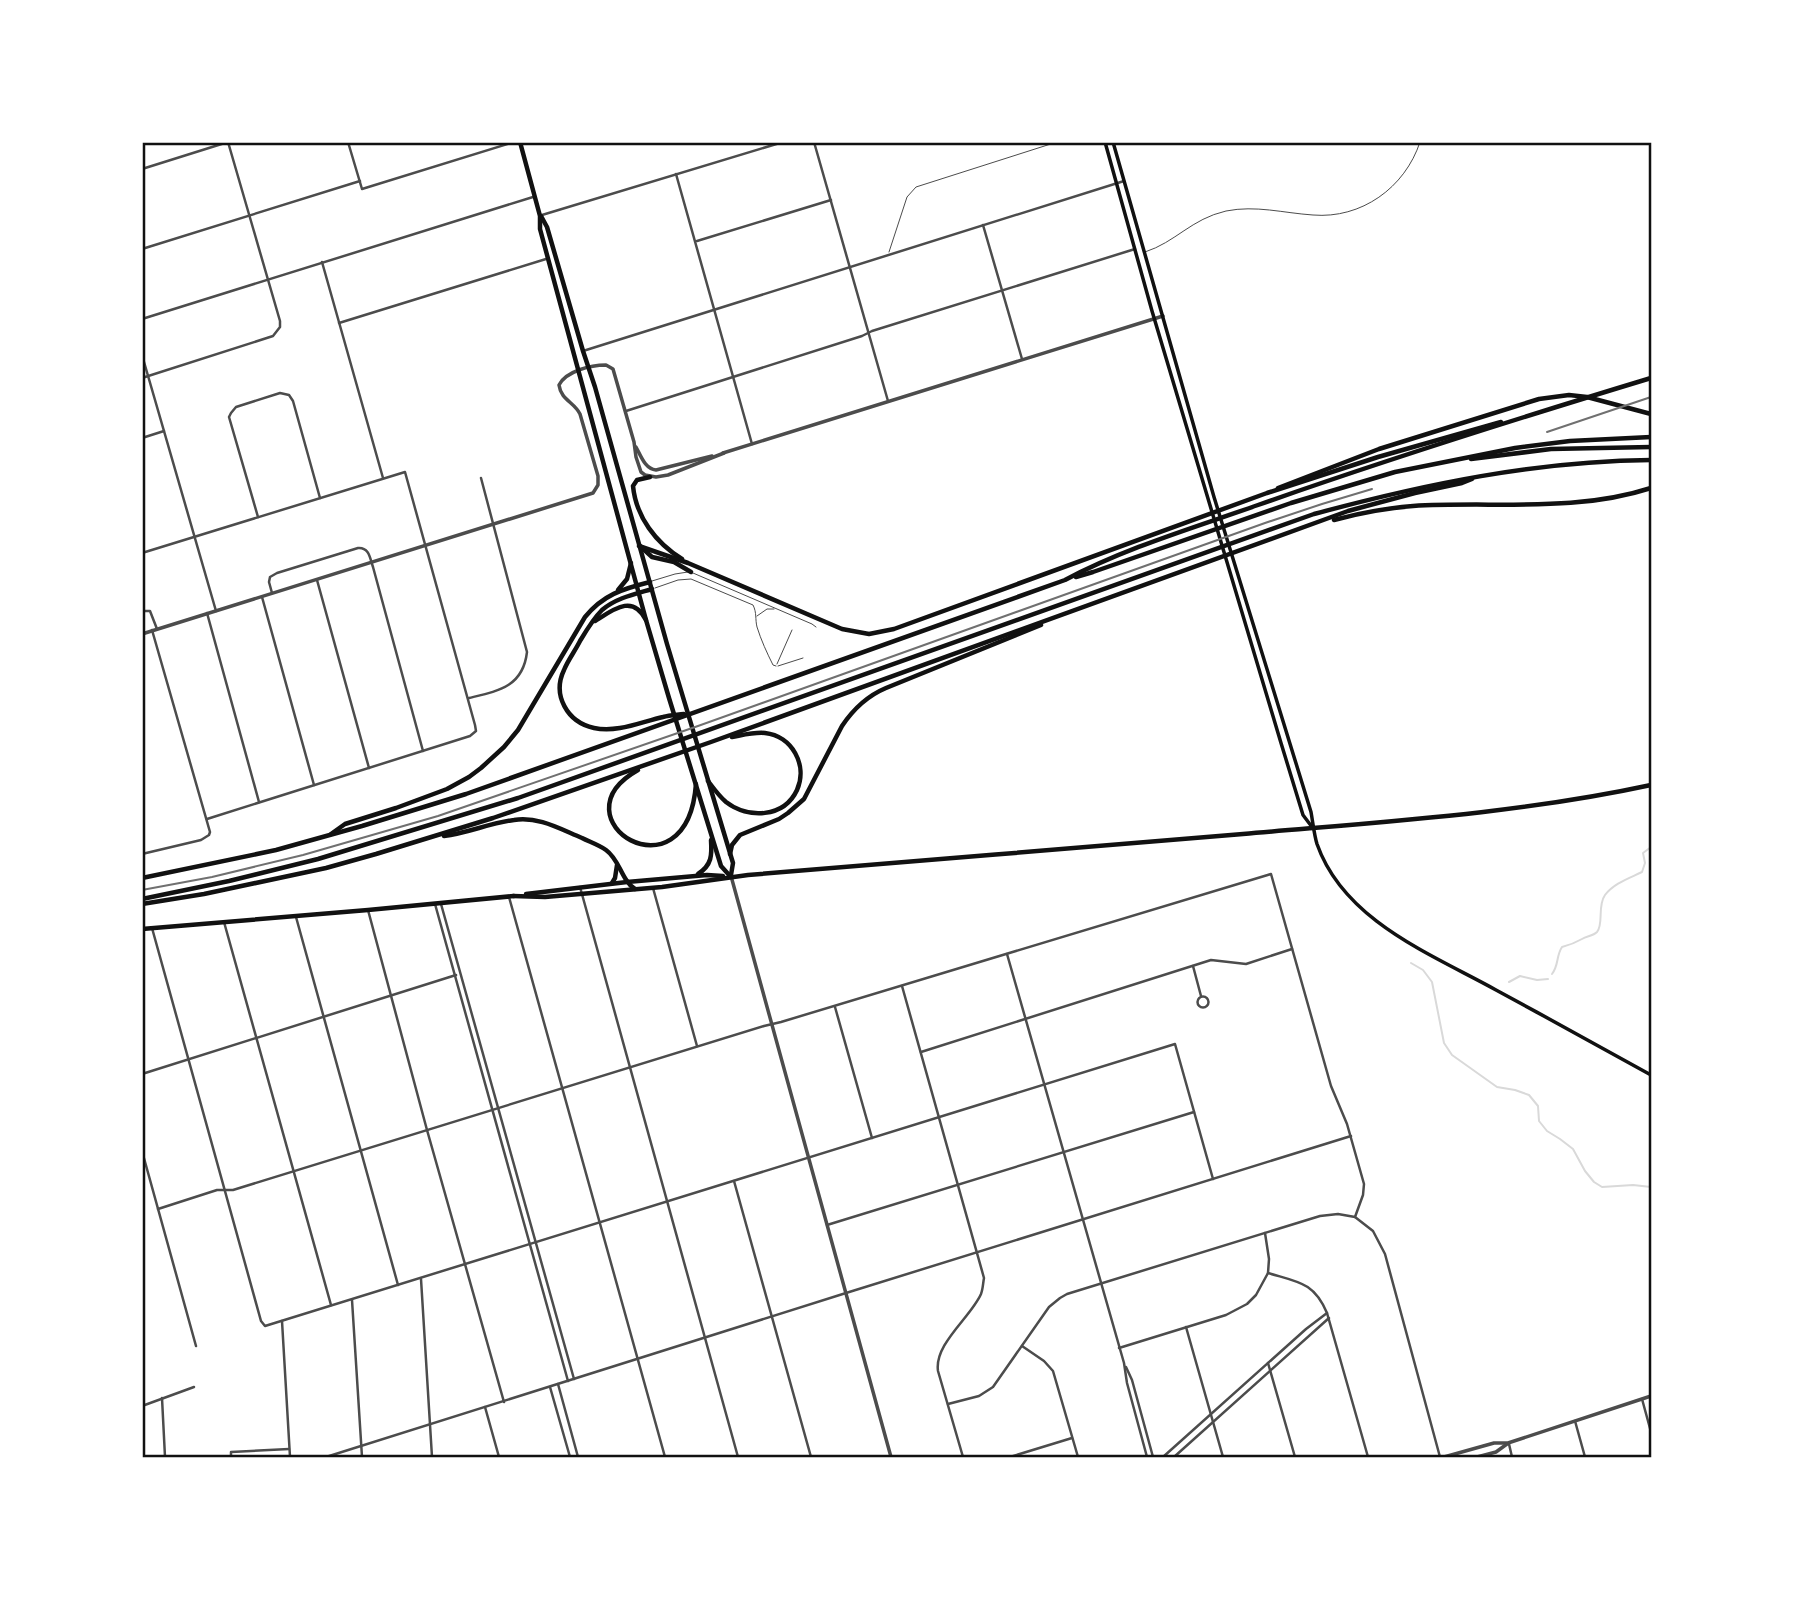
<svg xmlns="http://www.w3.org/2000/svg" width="1793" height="1599" viewBox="0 0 1793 1599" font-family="Helvetica,sans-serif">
	<rect width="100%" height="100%" fill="#fff"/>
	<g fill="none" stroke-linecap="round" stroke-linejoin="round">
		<g stroke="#d9d9d9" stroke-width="2">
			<polyline points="1411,963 1423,970 1432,982 1444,1043 1452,1055 1497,1087 1515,1090 1529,1095 1538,1106 1539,1121 1547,1131 1560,1139 1573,1149 1585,1171 1594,1182 1602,1187 1633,1185 1651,1187"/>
			<path d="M1552,974c7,-9 4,-18 10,-27 8,-2 13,-4 20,-8 5,-3 11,-3 15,-7 7,-8 0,-26 8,-37 9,-12 25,-17 37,-23l3,-9 -2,-10 8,-6"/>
			<polyline points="1509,982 1520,976 1537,980 1548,979"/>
		</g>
		<g stroke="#4c4c4c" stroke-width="1">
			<polyline points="889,252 907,197 916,187 1057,142"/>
			<path d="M1145,252c31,-10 46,-33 81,-41 30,-6 57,2 87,4 48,4 92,-27 107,-73"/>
			<polyline points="693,573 812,624 816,627"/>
			<polyline points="652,581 675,574 688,572"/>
			<path d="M655,588l23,-8 13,-1 62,26c4,8 2,14 4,22 4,13 10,26 16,38l3,1"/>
			<polyline points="757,616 767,609 774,609"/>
			<polyline points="777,664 792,630"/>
			<polyline points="778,666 803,658"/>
		</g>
		<g stroke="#4c4c4c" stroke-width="2.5">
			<polyline points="348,142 362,189 514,142"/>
			<polyline points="814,142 888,401"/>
			<polyline points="142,169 228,142"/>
			<polyline points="676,174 752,444"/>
			<polyline points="542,215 783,142"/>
			<polyline points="983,225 1022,359"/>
			<polyline points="697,241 831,200"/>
			<polyline points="142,249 360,181"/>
			<polyline points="322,262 383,478"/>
			<polyline points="142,319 533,197"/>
			<polyline points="339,323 546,259"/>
			<polyline points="583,351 1124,181"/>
			<polyline points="142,355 216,611"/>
			<polyline points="142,378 273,336 280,327 280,321 228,142"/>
			<polyline points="626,411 862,336 872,331 1135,249"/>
			<polyline points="142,438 164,431"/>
			<polyline points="258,517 229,417 231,413 236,407 280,393 289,395 293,401 320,498"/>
			<polyline points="142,553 405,472 475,725 476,731 470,736 207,819"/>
			<polyline points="317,580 369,768"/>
			<path d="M272,593l-3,-11 1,-5 7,-4 81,-25c11,-1 12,10 15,19l50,184"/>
			<polyline points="262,597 314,785"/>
			<polyline points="142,611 150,611 157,629"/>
			<polyline points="207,613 259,802"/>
			<path d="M469,698c29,-7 54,-11 58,-46l-46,-174"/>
			<polyline points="142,854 201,840 209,835 210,832 152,630"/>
			<polyline points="580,887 738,1457"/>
			<polyline points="653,888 697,1046"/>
			<polyline points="509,897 665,1457"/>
			<polyline points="435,904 568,1381"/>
			<polyline points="441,904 574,1379"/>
			<polyline points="368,910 427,1130 504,1402"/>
			<polyline points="296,917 398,1285"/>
			<polyline points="224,922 331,1305"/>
			<polyline points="152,928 261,1321 265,1326 1175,1044 1213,1179"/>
			<polyline points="1007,954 1124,1363 1127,1383 1147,1457"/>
			<polyline points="1193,966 1201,996"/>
			<path d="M902,986l82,292c-1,5 -1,11 -3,16 -10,23 -47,50 -43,77l25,86"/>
			<circle cx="1203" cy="1002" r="5.5"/>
			<polyline points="835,1007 872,1138"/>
			<polyline points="921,1052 1211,960 1246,964 1292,949"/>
			<polyline points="142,1074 456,975"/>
			<polyline points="142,1151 196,1346"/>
			<polyline points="734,1181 811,1457"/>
			<polyline points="158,1209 217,1190 233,1190 764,1026 781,1022 1271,874 1331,1086 1347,1124 1364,1184 1363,1195 1355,1217 1373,1231 1385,1254 1440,1457"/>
			<polyline points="827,1225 1194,1112"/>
			<path d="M1268,1273c30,9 46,9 59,40l41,144"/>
			<polyline points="421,1279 432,1457"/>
			<polyline points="352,1300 362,1457"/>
			<polyline points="282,1321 290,1457"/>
			<polyline points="1186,1327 1223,1457"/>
			<polyline points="1022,1346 1044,1361 1053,1371 1078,1457"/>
			<polyline points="1119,1348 1226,1315 1247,1304 1256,1295 1268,1273 1269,1259 1265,1233"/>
			<polyline points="1268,1363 1295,1457"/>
			<polyline points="1126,1367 1132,1380 1153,1457"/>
			<polyline points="558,1384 578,1457"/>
			<polyline points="550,1387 570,1457"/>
			<polyline points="162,1398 165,1457"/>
			<polyline points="1642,1399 1651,1432"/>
			<polyline points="948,1404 979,1396 993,1387 1049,1307 1060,1298 1067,1294 1320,1216 1338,1214 1355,1217"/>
			<polyline points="142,1406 194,1387"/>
			<polyline points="485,1407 499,1457"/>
			<polyline points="1575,1421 1585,1457"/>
			<polyline points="1509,1444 1512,1457"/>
			<polyline points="231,1457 231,1452 289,1449"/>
			<polyline points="326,1457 846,1293 1351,1136"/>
			<polyline points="1010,1457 1072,1438"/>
			<polyline points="1163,1457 1306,1329 1327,1313"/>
			<polyline points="1174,1457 1329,1318"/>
		</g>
		<g stroke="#4c4c4c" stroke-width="3.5">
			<path d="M636,447c5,9 9,22 20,23l56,-14"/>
			<polyline points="723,453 1163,316"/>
			<path d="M142,634l451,-141 5,-8v-9l-18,-62c-6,-12 -19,-14 -21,-29 7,-14 32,-20 47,-20l7,4 21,73 2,15 5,15 4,3 11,2 12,-2 56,-22"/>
			<polyline points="731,876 891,1457"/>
			<polyline points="1444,1457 1494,1443 1508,1443 1651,1396"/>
			<polyline points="1477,1457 1496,1452 1507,1444"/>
		</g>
		<g stroke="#111" stroke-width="3.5">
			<polyline points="1105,142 1152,311 1281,743 1303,815 1312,827"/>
			<path d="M1113,142l101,355 97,315c2,11 3,22 6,32 27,77 114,110 179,146 52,28 104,57 155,85"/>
		</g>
		<g stroke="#111" stroke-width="4.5">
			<polyline points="520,142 540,216 540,229 646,620 669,698 721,866 730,876"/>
			<polyline points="541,216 547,227 583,351 595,387 667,644 733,863 731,875"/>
			<polyline points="640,546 652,557 674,562 691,572"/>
			<path d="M698,874c14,-9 14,-19 13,-34"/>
			<polyline points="526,894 627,882 707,875 723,876"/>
			<path d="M513,896l32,1 117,-10 86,-12c165,-13 330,-28 495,-41 136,-12 274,-20 408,-49"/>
			<polyline points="142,929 368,910 514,896"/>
		</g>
		<g stroke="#111" stroke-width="4.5">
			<polyline points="1471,459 1551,449 1651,447"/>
			<path d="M650,477l-13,3 -4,6c3,31 23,57 49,73"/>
			<polyline points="1278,488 1379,449 1539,399 1569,395 1587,397 1651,414"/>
			<path d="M1334,520c26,-7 52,-12 79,-14 80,-5 161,7 238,-18"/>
			<polyline points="639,546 688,563 842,629 869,634 894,629 1267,493 1378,457 1501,422"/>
			<polyline points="1076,577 1093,572 1291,503 1395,472 1515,448 1570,441 1651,437"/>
			<path d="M652,589c-17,5 -36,9 -50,21 -9,9 -16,21 -22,31 -5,10 -12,19 -16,29 -12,25 3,52 30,58 23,5 47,-6 69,-11 7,-2 14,-2 21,-3"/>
			<polyline points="618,590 627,579 631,563"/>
			<path d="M595,621c19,-12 38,-27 51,-1"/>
			<path d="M638,770c-87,49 49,134 58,14"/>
			<path d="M708,781c6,8 11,15 18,21 22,17 58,16 71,-12 11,-25 -5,-54 -32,-57 -11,-1 -22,2 -33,4"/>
			<path d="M331,834l14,-10 51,-16 51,-19 22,-12 12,-9 23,-21 14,-17 67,-113c18,-22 37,-28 65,-35"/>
			<path d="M444,836c24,-3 46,-13 70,-16 24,-4 46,9 68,18 8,4 17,7 24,12 14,10 15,30 29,39"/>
			<path d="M730,854l2,-9 8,-10 39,-16 9,-6 16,-14 38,-73c12,-18 25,-30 44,-38l155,-63"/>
			<path d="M142,878l134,-28 86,-24 104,-32 599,-214c60,-32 128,-52 193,-75 130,-46 261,-87 393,-127"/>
			<polyline points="612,883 615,878 617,865"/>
			<path d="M142,899l87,-18 89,-22 200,-61 796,-284c111,-30 222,-53 337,-54"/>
			<polyline points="142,904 204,894 326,868 376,854 493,818 711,742 1348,511 1415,493 1462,483 1472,479"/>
		</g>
		<g stroke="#707070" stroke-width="2">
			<polyline points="1547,432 1651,397"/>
			<polyline points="142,890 212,877 303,855 438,816 698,726 1265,523 1322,504 1372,489"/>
		</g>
	</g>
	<rect width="1793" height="1599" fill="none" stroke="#ffffff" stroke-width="287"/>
	<rect x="144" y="144" width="1506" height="1312" fill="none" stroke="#111" stroke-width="2.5"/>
</svg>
